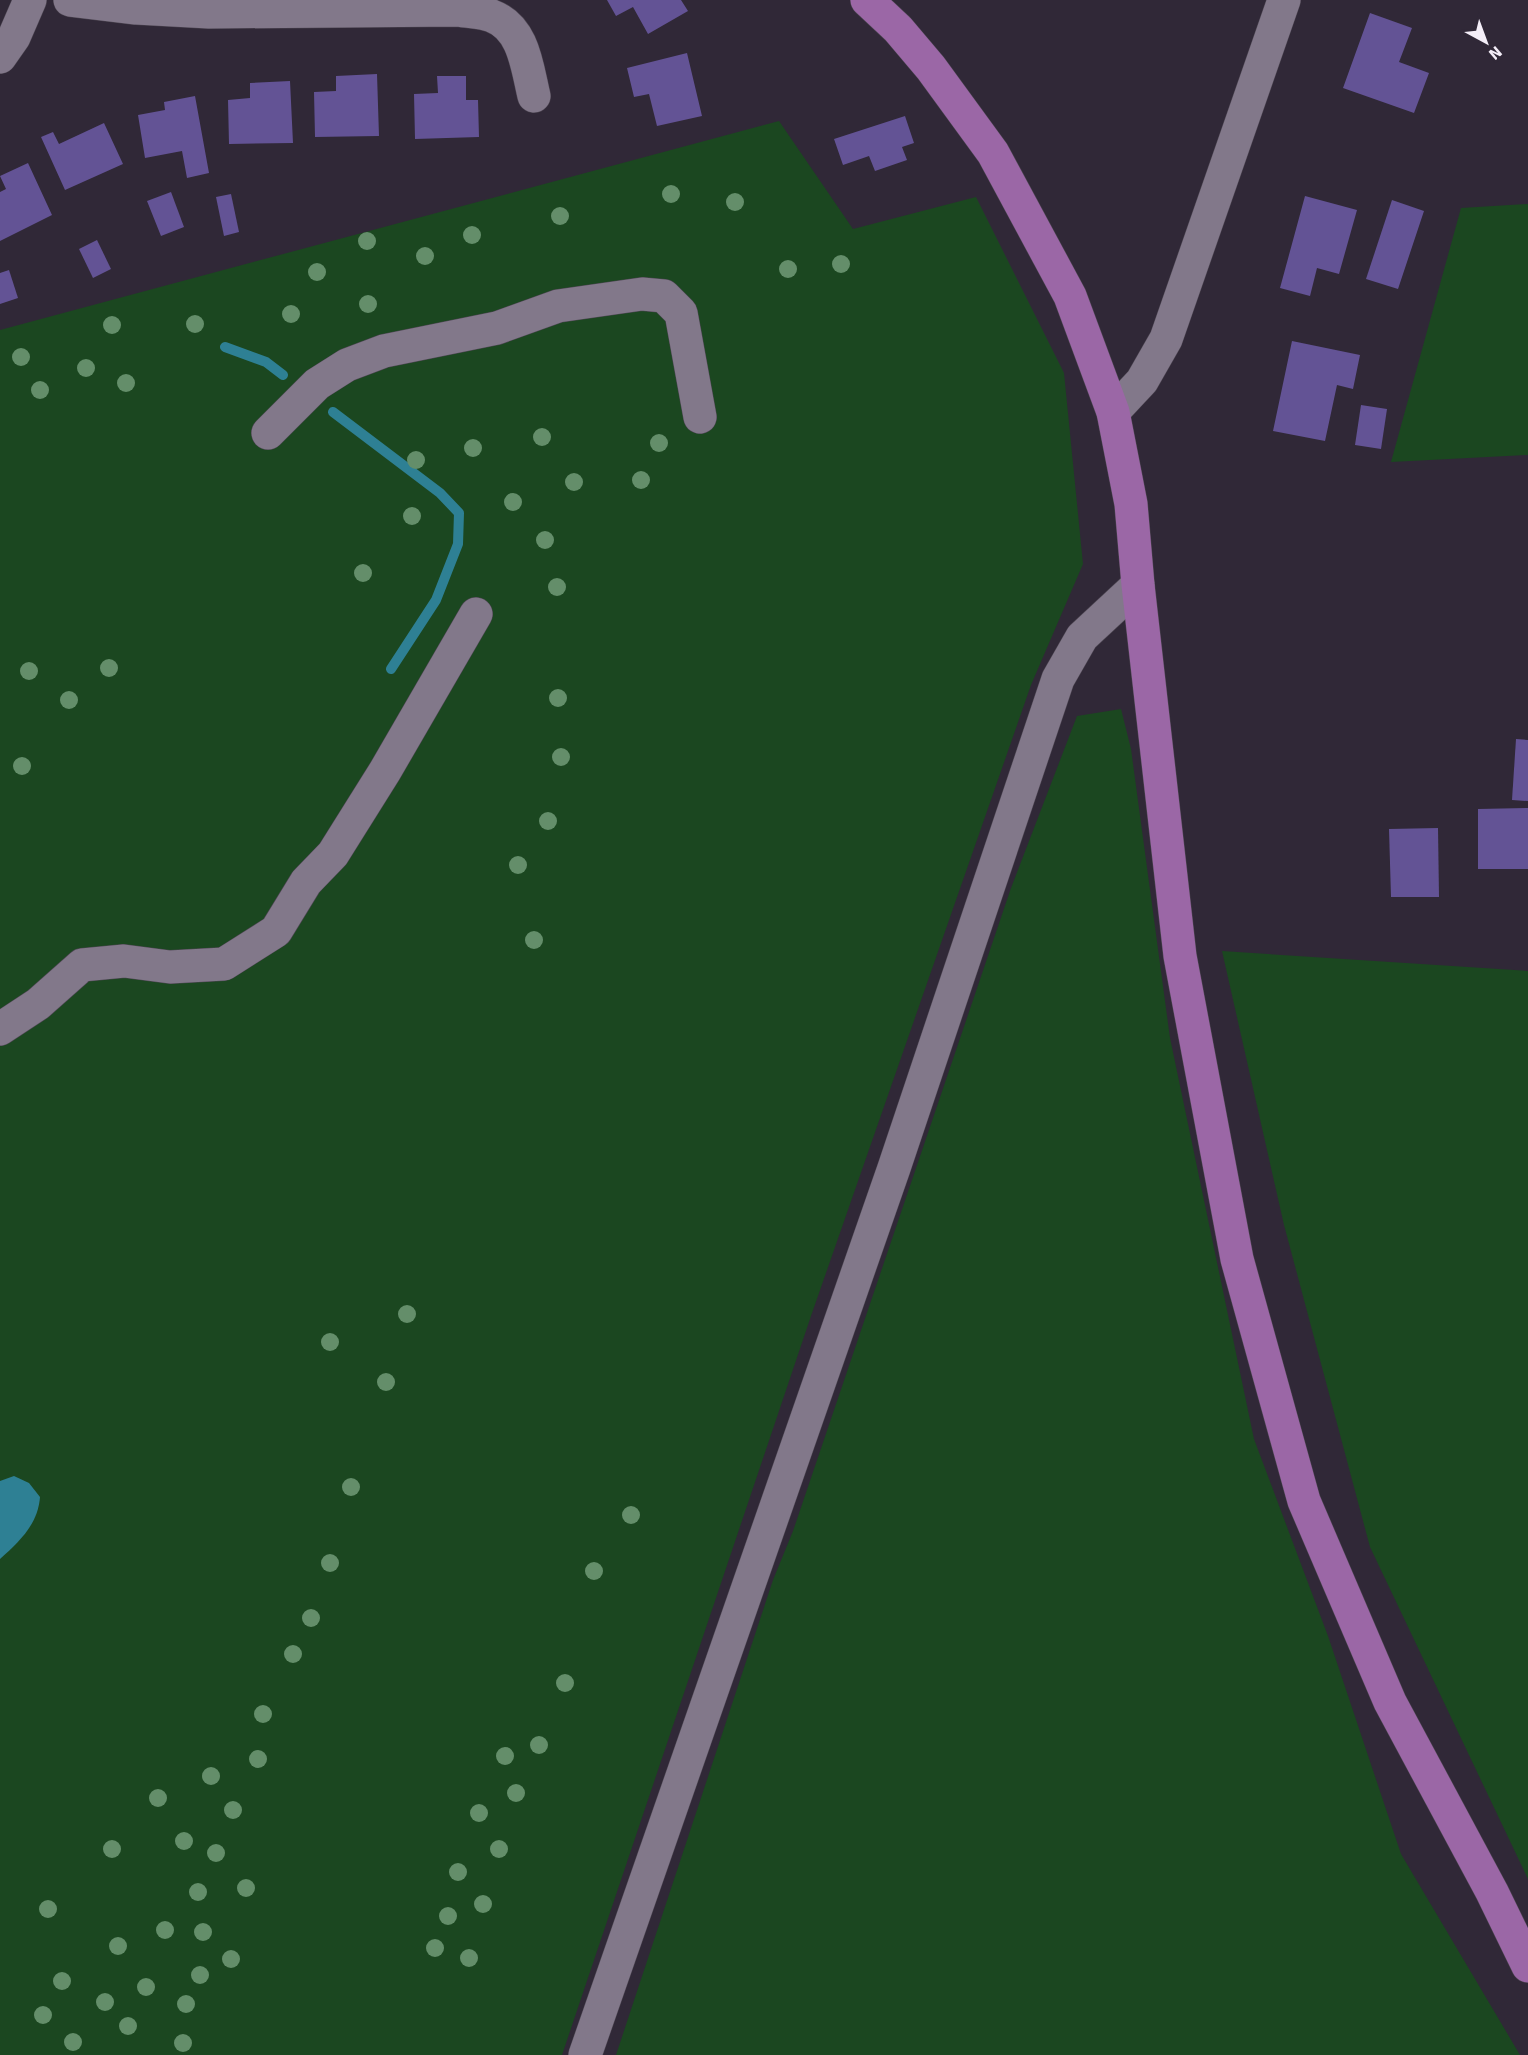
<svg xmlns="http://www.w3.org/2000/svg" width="1528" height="2055" viewBox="0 0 1528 2055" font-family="Signika,sans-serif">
	<rect width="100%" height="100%" fill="#302837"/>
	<g fill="#1b4720">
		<polygon points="779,121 853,229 976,197 1064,373 1083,564 1031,685 811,1316 562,2055 0,2055 0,330"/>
		<polygon points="1528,204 1528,455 1391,462 1461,208"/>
		<polygon points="1121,709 1131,749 1170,1038 1254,1439 1328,1636 1401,1854 1520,2055 616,2055 773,1580 793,1531 1011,888 1077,716"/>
		<polygon points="1222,951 1528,971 1528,1879 1370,1547 1284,1225"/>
	</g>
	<path fill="#2e8094" d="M14,1476l15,7 11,14c-2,27 -20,44 -40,62v-78z"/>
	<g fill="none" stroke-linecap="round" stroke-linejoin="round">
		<g stroke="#2e8094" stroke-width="10">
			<polyline points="225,347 266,362 283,375"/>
			<polyline points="333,412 440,493 459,513 458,544 436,600 391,669"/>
		</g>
	</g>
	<g fill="#635395">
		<polygon points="607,0 681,0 688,11 648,34 633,7 616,16"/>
		<polygon points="1370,13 1412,28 1399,62 1429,73 1414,113 1343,88"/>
		<polygon points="687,53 702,116 657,126 649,94 634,97 627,68"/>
		<polygon points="377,74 379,136 315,137 314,92 336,91 336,76"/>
		<polygon points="437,76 466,76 466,100 478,100 479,137 415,139 414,94 438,93"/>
		<polygon points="290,81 293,143 229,144 228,100 250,98 250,83"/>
		<polygon points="195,96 209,173 187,178 182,151 145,158 138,115 165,110 164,102"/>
		<polygon points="905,116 914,143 902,147 907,160 875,171 869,156 843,165 834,139"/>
		<polygon points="104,123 123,164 65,190 41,137 53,132 59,144"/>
		<polygon points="28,163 52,215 0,241 0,192 6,189 0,176"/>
		<polygon points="171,192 184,227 161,236 147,201"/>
		<polygon points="231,194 239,232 224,236 216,197"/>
		<polygon points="1305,196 1357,210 1339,274 1317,268 1310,296 1280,288"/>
		<polygon points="1392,200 1424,211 1398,289 1366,279"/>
		<polygon points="97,240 111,269 93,278 79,249"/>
		<polygon points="9,270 18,298 0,304 0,273"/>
		<polygon points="1292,341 1360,355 1353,389 1337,385 1325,441 1273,431"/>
		<polygon points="1361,405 1387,409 1381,449 1355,445"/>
		<polygon points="1516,739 1528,740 1528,801 1512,800"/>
		<polygon points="1528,808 1528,869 1478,869 1478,809"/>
		<polygon points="1438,828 1439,897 1391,897 1389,829"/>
	</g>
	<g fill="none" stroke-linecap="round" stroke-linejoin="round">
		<defs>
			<g id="minor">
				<path d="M70,0l66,8 73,4 250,-2c10,2 23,2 33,6 32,12 35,51 42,80"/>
				<polyline points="0,57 14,37 30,0"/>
				<polyline points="1113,412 1142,381 1166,339 1284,0"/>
				<polyline points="268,433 317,384 347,365 384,351 497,328 558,306 642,294 664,296 681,313 700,417"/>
				<polyline points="0,1029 38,1004 82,965 124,961 170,967 224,964 276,931 306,882 333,854 385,771 476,614"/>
				<polyline points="585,2055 894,1168 1058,679 1082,637 1138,585"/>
			</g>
			<polyline id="major" points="867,0 898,29 931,68 993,153 1070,296 1113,412 1131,504 1138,585 1180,956 1237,1259 1304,1501 1390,1702 1492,1892 1528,1966"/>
		</defs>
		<use href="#minor" stroke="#4d4652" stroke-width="34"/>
		<use href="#major" stroke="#4d4652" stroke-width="34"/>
		<use href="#minor" stroke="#82788a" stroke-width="33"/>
		<use href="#major" stroke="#9b67a6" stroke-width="33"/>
	</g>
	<g fill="#648e6a">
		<circle cx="671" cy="194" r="9"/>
		<circle cx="735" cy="202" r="9"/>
		<circle cx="560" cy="216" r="9"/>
		<circle cx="472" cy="235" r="9"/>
		<circle cx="367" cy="241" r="9"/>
		<circle cx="425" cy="256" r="9"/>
		<circle cx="841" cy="264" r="9"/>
		<circle cx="788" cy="269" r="9"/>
		<circle cx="317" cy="272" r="9"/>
		<circle cx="368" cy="304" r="9"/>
		<circle cx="291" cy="314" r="9"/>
		<circle cx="195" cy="324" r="9"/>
		<circle cx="112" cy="325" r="9"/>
		<circle cx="21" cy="357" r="9"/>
		<circle cx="86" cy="368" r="9"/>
		<circle cx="126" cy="383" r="9"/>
		<circle cx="40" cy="390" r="9"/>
		<circle cx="542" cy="437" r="9"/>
		<circle cx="659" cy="443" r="9"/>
		<circle cx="473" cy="448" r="9"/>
		<circle cx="416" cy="460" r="9"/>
		<circle cx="641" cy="480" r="9"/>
		<circle cx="574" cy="482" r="9"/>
		<circle cx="513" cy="502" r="9"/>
		<circle cx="412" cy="516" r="9"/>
		<circle cx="545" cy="540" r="9"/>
		<circle cx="363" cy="573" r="9"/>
		<circle cx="557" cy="587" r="9"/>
		<circle cx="109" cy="668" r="9"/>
		<circle cx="29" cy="671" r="9"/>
		<circle cx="558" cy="698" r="9"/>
		<circle cx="69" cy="700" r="9"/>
		<circle cx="561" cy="757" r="9"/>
		<circle cx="22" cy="766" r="9"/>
		<circle cx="548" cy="821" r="9"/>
		<circle cx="518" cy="865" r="9"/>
		<circle cx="534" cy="940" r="9"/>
		<circle cx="407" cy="1314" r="9"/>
		<circle cx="330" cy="1342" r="9"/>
		<circle cx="386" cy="1382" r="9"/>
		<circle cx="351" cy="1487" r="9"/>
		<circle cx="631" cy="1515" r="9"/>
		<circle cx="330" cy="1563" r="9"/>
		<circle cx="594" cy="1571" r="9"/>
		<circle cx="311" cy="1618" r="9"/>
		<circle cx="293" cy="1654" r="9"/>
		<circle cx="565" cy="1683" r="9"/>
		<circle cx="263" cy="1714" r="9"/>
		<circle cx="539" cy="1745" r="9"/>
		<circle cx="505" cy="1756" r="9"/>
		<circle cx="258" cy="1759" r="9"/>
		<circle cx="211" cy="1776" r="9"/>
		<circle cx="516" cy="1793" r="9"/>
		<circle cx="158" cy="1798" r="9"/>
		<circle cx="233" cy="1810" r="9"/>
		<circle cx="479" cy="1813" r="9"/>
		<circle cx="184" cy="1841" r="9"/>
		<circle cx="112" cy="1849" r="9"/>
		<circle cx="499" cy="1849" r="9"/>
		<circle cx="216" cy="1853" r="9"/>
		<circle cx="458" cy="1872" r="9"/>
		<circle cx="246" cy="1888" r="9"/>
		<circle cx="198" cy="1892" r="9"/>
		<circle cx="483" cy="1904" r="9"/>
		<circle cx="48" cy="1909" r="9"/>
		<circle cx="448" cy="1916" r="9"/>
		<circle cx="165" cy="1930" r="9"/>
		<circle cx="203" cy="1932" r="9"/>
		<circle cx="118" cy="1946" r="9"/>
		<circle cx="435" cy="1948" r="9"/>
		<circle cx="469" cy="1958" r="9"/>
		<circle cx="231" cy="1959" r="9"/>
		<circle cx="200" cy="1975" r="9"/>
		<circle cx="62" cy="1981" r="9"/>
		<circle cx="146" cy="1987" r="9"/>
		<circle cx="105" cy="2002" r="9"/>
		<circle cx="186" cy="2004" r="9"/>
		<circle cx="43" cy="2015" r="9"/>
		<circle cx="128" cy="2026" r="9"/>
		<circle cx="73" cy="2042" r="9"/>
		<circle cx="183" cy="2043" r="9"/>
	</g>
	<g transform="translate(1486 42) rotate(139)" stroke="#302837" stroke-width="4.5" paint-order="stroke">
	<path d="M0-4.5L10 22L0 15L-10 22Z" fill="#f4eef8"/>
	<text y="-9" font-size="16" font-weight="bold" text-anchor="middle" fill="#f4eef8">N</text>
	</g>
</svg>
